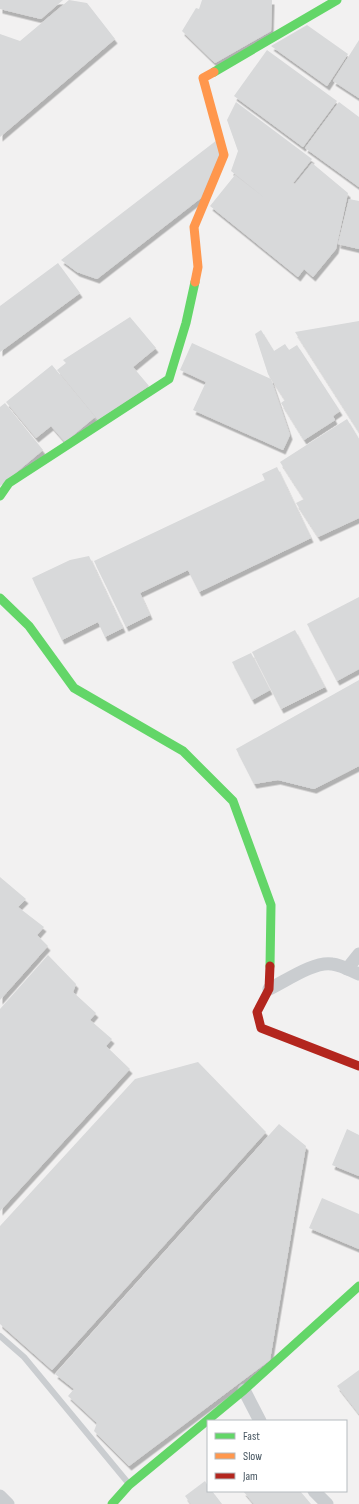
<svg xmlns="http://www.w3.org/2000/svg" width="359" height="1504" viewBox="0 0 359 1504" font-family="'Sofia Sans Condensed',sans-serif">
	<defs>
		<filter id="shadow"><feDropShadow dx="2.5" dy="4.5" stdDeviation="0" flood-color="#0004"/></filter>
	</defs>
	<rect width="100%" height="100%" fill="#f2f1f1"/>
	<g fill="#d8d9da" filter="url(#shadow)">
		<polygon points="0,0 63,0 41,19 0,9"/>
		<polygon points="69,0 87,3 115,39 0,137 0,34 20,41"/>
		<polygon points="202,0 272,0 271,31 215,63 182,31 196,8 199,9"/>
		<polygon points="307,25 348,54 327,86 271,46"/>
		<polygon points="359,40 359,98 333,81"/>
		<polygon points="267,50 337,101 303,147 234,96"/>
		<polygon points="236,102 312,159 293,183 295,184 312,163 348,193 336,249 313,277 304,269 298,277 210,206 235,175 266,199 231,171 238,151 227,120"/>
		<polygon points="339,102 359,117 359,187 305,148"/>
		<polygon points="217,140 219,155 201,198 97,279 77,272 61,260"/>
		<polygon points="349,199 359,201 359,249 338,244"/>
		<polygon points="58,263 80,293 0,352 0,306"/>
		<polygon points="130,317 156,348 133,367 149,386 98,420 57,370 66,363 63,360"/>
		<polygon points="359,321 359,432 295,332"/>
		<polygon points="261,330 274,351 285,344 289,350 297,345 340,411 333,416 335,420 304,440 281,403 285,400 268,374 255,334"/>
		<polygon points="192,343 271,379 290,435 283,450 193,410 206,382 180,370"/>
		<polygon points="52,365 95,417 65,442 51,426 36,438 6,402"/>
		<polygon points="5,403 43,450 0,486 0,407"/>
		<polygon points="347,419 359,439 359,518 318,537 296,503 304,499 280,462"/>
		<polygon points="277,467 311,538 199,592 188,570 140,593 150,615 126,627 94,561 265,480 262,474"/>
		<polygon points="89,556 123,628 105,637 98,622 62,640 32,578 70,560"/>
		<polygon points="359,597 359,669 337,681 307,624"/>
		<polygon points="295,630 325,687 281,709 252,652"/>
		<polygon points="251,653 270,690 252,700 232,662"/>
		<polygon points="359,680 359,766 314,789 278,780 254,784 236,749"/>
		<polygon points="0,877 26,899 18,907 44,927 37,935 48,946 0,1000"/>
		<polygon points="48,955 76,984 73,992 96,1013 90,1020 112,1039 106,1046 130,1069 0,1211 0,1009"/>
		<polygon points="198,1062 266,1132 52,1370 0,1324 0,1226 135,1079"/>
		<polygon points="279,1124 306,1146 270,1360 129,1466 94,1431 97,1423 68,1396 74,1389 55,1374"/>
		<polygon points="347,1129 359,1135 359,1176 332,1165"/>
		<polygon points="322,1198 359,1214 359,1249 309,1228"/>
		<polygon points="359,1370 359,1414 337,1386"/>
		<polygon points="205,1481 208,1486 208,1491 212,1491 222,1504 191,1504 185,1496"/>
		<polygon points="243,1491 300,1491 311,1504 254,1504"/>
	</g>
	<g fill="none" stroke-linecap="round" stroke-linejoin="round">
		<polyline stroke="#cacdd0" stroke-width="6" points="0,1336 24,1357 129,1484"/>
		<g stroke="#cacdd0" stroke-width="13">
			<polyline points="347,969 359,954"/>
			<path d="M269,989c17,-8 45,-28 63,-25 9,1 18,6 27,10"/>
			<polyline points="244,1390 260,1421"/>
			<polyline points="314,1491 327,1504"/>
			<polyline points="0,1496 8,1504"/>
		</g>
		<g stroke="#63d668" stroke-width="9">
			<polyline points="214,72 337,0"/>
			<polyline points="0,496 9,483 169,379 186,323 195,282"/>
			<polyline points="0,598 29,626 74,688 183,751 233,801 271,905 270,966"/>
			<polyline points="112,1504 129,1485 244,1390 359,1286"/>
		</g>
		<polyline stroke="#ff974d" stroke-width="9" points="195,282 198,267 194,227 224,155 203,78 214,72"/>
		<polyline stroke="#b3261e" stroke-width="9" points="270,966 269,989 257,1012 261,1028 359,1066"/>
	</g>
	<rect x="207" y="1420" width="140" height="72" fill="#ffffff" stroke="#b5bbbf"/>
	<rect x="215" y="1433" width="20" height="6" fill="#63d668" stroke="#b5bbbf"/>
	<text x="243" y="1440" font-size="12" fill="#465560">Fast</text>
	<rect x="215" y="1453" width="20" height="6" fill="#ff974d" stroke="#b5bbbf"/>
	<text x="243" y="1460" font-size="12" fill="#465560">Slow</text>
	<rect x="215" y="1473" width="20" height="6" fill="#b3261e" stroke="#b5bbbf"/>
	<text x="243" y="1480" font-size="12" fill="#465560">Jam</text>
</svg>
